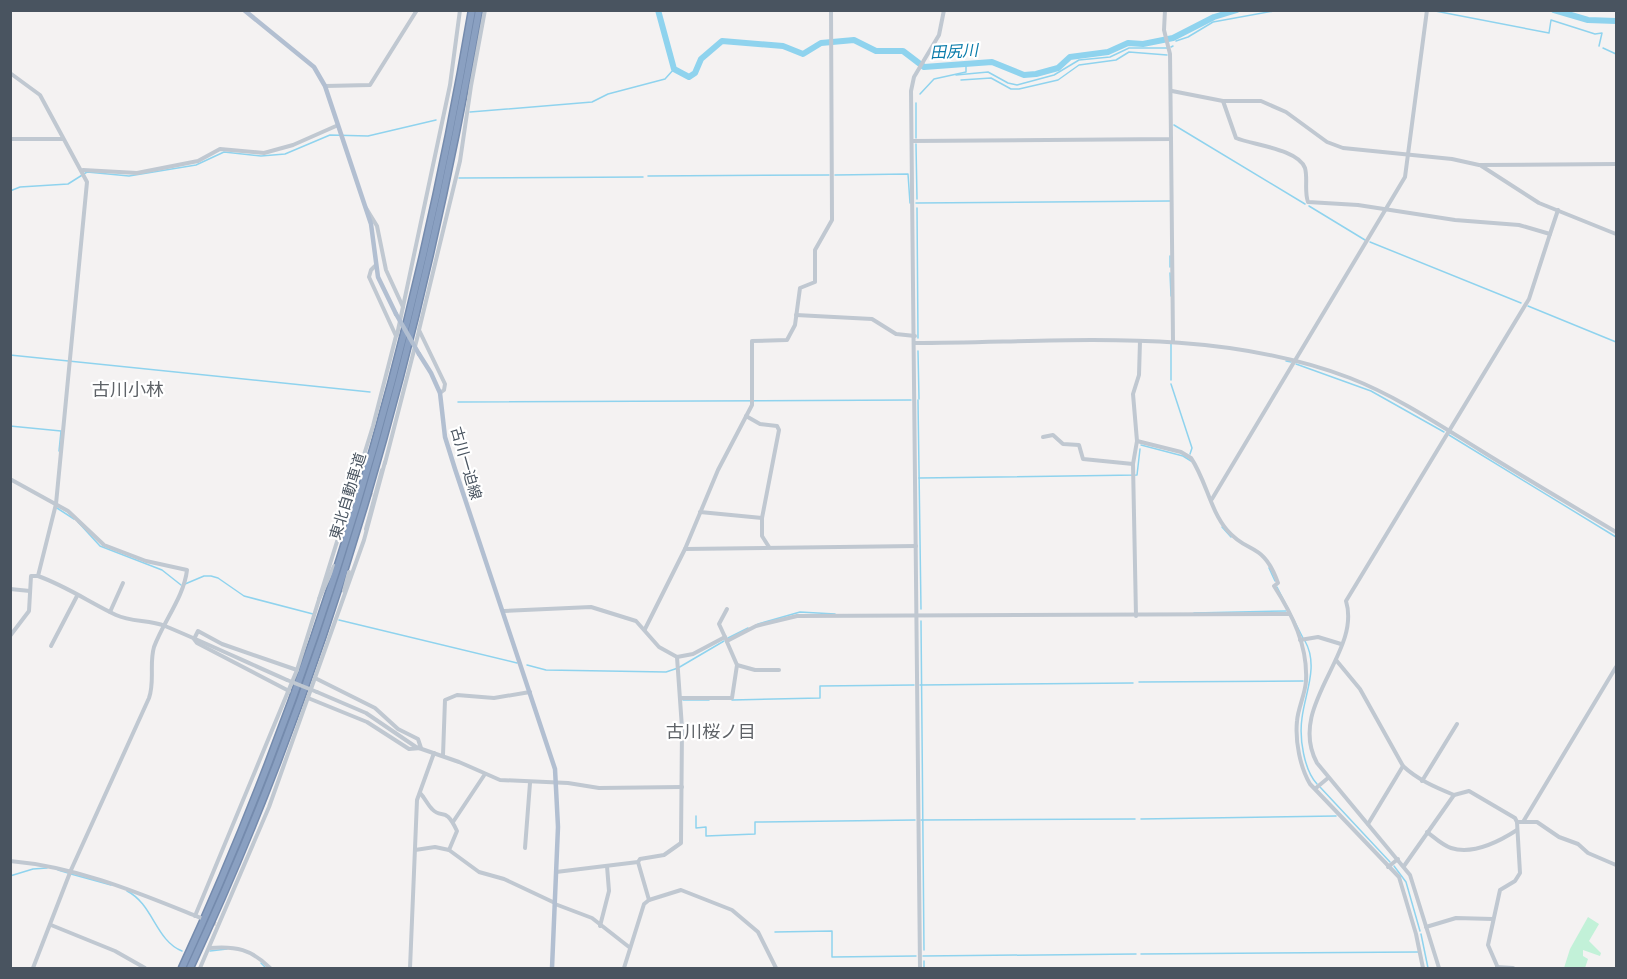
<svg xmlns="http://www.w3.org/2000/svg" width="1627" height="979" viewBox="0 0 1627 979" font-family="'Golos Text','Noto Sans JP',sans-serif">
	<rect width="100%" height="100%" fill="#f4f2f2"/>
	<polygon fill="#c2f1d8" points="1588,917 1599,924 1589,941 1601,953 1600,956 1583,950 1583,956 1588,959 1585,968 1564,968 1570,949"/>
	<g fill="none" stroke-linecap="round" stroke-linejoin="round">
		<g stroke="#8fd3ee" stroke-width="1.5">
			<polyline points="1430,10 1549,33 1551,20 1595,34 1602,33 1599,46"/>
			<polyline points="1176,41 1188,37 1213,22 1279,10"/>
			<polyline points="1171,47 1173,46"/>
			<polyline points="1603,48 1616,54"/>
			<polyline points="956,75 988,72 1008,83 1017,85 1054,75 1079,60 1110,57 1129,48 1168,48"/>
			<polyline points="961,80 991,78 1011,89 1019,89 1058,80 1079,65 1116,60 1129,52 1167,55"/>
			<polyline points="920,94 934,79 966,72 966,64"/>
			<polyline points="470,112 592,102 608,94 665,79 674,69"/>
			<polyline points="1174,125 1305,204"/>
			<polyline points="916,138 916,103"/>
			<polyline points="916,144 917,199"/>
			<polyline points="835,175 908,174 910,203"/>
			<polyline points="648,176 829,175"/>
			<polyline points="459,178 643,177"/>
			<polyline points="10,191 20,187 68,184 87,172 129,176 196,165 224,152 261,156 285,154 330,135 368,136 436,120"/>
			<polyline points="916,203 1170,201"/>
			<polyline points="1309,206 1365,240"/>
			<polyline points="917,208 918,338"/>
			<polyline points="1370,242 1521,303"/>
			<polyline points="1170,256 1170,267"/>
			<polyline points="1170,273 1171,296"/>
			<polyline points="1528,306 1616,342"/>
			<polyline points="918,351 919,399"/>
			<polyline points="10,355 370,392"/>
			<polyline points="1286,361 1291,362"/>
			<polyline points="1296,364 1371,391 1444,432"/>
			<polyline points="1171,380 1171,344"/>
			<polyline points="1171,384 1192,448 1190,454"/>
			<polyline points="918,400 921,609"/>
			<polyline points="458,402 911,400"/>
			<polyline points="10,426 61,431 59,451"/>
			<polyline points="1449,435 1616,537"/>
			<polyline points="1141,445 1183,456 1191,461"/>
			<polyline points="919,478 1137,475 1140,449"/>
			<polyline points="57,508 74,519"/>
			<polyline points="78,522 100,546 162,570 181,585"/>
			<polyline points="1222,527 1231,537"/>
			<polyline points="1269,568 1275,581"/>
			<polyline points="185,584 204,576 211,576 218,578 244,596 313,614"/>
			<polyline points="1277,587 1303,638"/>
			<polyline points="1194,613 1286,611"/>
			<polyline points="339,620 517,663"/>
			<polyline points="921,621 924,950"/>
			<polyline points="758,624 800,612 835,614"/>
			<polyline points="728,638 748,628"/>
			<path d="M1305,641c14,25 0,52 -3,77 -3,20 2,52 15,66"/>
			<polyline points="527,665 546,670 666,672 678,668 724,641"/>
			<polyline points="1139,682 1303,681"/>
			<polyline points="920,685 1133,683"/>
			<polyline points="683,700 709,700"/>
			<polyline points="732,700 820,698 820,686 914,685"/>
			<polyline points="1320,787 1390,862"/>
			<polyline points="696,816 696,828 706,827 706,836 755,834 755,822 915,820"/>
			<polyline points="1141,819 1336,816"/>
			<polyline points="921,820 1135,819"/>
			<polyline points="1394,866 1406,882 1420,931"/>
			<polyline points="58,870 68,873"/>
			<polyline points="71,874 111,885"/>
			<polyline points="10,876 33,869 47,868"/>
			<path d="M127,891c26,13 29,50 55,60"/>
			<polyline points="775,932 832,931 832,957 916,956"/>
			<polyline points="1421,934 1428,968"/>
			<polyline points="210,951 227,949"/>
			<polyline points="1141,954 1418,952"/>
			<polyline points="923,956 1136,954"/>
			<polyline points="924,961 924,968"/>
			<polyline points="261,963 266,968"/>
		</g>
		<g stroke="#8fd3ee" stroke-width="6">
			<polyline points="658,10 674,69 689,77 695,73 701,59 722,41 783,46 803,54 821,43 854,40 876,51 903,51 924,67 992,62 1024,75 1036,74 1058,68 1070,57 1108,52 1128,43 1143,44 1173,38 1214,17 1237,10"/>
			<polyline points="1554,10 1588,20 1616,21"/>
		</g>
		<g stroke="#d2d2d5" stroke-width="4" stroke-dasharray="4 2" stroke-linecap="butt">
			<polyline points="357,491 373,495"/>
			<polyline points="251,800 265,805"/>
			<polyline points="201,919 216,924"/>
		</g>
		<defs>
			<g id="highway">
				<path d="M182,968c140,-304 234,-628 290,-958"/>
				<path d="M190,968c142,-304 231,-627 289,-958"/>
			</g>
		</defs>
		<use href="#highway" stroke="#758bad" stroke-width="9"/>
		<g stroke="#c0c8d1" stroke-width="4">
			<path d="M10,73l30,22 47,87 -31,322 -18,72c28,10 51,26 78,39 15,7 33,5 49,11 41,17 81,36 122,54"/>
			<polyline points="325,86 370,85 417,10"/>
			<polyline points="1172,91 1223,101 1261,101 1286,112 1327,142 1343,148 1452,159 1479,165 1616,164"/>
			<path d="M1223,101l13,37c17,7 62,11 69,30 3,11 -1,23 3,34l50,3 97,15 64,5 31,9 8,-24"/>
			<polyline points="10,139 63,139"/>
			<polyline points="1171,139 1173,341"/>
			<polyline points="912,141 1171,139 1170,54 1164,30 1165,10"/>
			<polyline points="1480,165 1539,203 1616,234"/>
			<polyline points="83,170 137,173 198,161 220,149 264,153 293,145 336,126"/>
			<polyline points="366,208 377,226 386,270 403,307"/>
			<polyline points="796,315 872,319 896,334 915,336"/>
			<polyline points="397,335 450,85 460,10"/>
			<path d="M915,343c145,0 296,-18 435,35 46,18 88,46 130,72 45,28 91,55 136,82"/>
			<polyline points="440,393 444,390 445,384 419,330 460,161 471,86 485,10"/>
			<polyline points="746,416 760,424 777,426 779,430 762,518 762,536 769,547"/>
			<polyline points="1043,437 1053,435 1063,444 1079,445 1083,459 1133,464"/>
			<path d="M1137,441l44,11 10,6c15,22 19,52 36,72 21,25 36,11 51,53l-4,3c18,28 34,60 32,95 -1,14 -8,27 -9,40 -2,20 3,46 13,63l89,93 17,57 7,34"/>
			<polyline points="385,463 419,331"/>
			<path d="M10,479l58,32 36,34 42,16 41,9c-3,27 -24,52 -33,77 -5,17 1,34 -5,51l-78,172 -38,98"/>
			<polyline points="1212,499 1405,177 1427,10"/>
			<polyline points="700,512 762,518"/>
			<polyline points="366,529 382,470"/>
			<polyline points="685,549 916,546"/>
			<polyline points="10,589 30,591"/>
			<polyline points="344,591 349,572"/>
			<polyline points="319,599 334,566"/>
			<polyline points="504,611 591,607 636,621 659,647 677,657 693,654 725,637 727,641 756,626 797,616 1289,614"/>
			<polyline points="110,612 123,583"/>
			<polyline points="1136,616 1133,464 1137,441 1133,394 1139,375 1140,341"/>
			<polyline points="645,629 685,549 718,470 752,405 752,341 787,340 795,325 800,288 815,282 815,250 832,220 831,10"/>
			<polyline points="10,636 29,611 31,576 38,576"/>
			<polyline points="725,637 719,624 727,609"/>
			<polyline points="1300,640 1318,637 1341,644"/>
			<polyline points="727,642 737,665 755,670 779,670"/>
			<polyline points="51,646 77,596"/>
			<path d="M1336,660l24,29 43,77c15,14 32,21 51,29l15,-4 46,27 2,4 3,51 -5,8 -15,9 -12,55 10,23"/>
			<polyline points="289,691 197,643 194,639 198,631 222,644 297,670 373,426 396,336 369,277 371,270 375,266"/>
			<polyline points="317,692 366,713 416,747 459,762 500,780 568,783 599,788 682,787"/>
			<polyline points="308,698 367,722 409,749 421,748 418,739 398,729 375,708 315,678"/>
			<polyline points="681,698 732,698 737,665"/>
			<polyline points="443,755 445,700 457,695 494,698 530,692"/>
			<polyline points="1422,781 1457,724"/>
			<polyline points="1316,788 1328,778"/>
			<path d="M420,793c5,5 7,11 12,16 10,11 13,-4 25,22l-8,19"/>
			<polyline points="453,822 485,774"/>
			<polyline points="1517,822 1537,822 1559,837 1578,844 1588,853 1616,865"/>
			<polyline points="1523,822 1616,667"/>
			<polyline points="1368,824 1403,766"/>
			<path d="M1427,832c7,5 15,13 24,16 22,7 49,-7 66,-18"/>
			<polyline points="525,848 530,783"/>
			<polyline points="415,850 435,847 449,850 479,872 504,879 555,903"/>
			<path d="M10,861c69,6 131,33 191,57"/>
			<polyline points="638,862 649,900"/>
			<polyline points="1404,866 1454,795"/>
			<polyline points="1388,867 1398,859"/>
			<polyline points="556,872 638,862 640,859 664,855 681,843 682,728 677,657"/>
			<polyline points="555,904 592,918 629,947"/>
			<polyline points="195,916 297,670"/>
			<polyline points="51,925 115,951 145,968"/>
			<polyline points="600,926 609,891 607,866"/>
			<polyline points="1426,927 1456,918 1493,919"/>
			<path d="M210,948c26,-2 41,1 60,20"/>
			<polyline points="1497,967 1513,968"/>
			<polyline points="200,968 269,807 364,540 385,462"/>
			<polyline points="410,968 417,800 434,753"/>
			<polyline points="624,968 644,904 649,900 681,890 732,910 758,932 776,968"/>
			<polyline points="920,968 911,91 914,77 939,35 944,10"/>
			<path d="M1439,968l-29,-93 -93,-112c-31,-57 45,-110 29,-162l183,-302 21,-65"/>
		</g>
		<g stroke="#b2bfd1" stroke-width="4.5">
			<polyline points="244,10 314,67 325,86 371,224 378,277 396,314"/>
			<polyline points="419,354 431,373 440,393 445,437 455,469 555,769 558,827 552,968"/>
		</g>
		<use href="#highway" stroke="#8aa0c1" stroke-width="6"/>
		<polyline stroke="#c0c8d1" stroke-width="4" points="287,680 317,692"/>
		<polyline stroke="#b2bfd1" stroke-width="4.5" points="396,314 419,354"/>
	</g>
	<g text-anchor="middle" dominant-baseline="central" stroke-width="4.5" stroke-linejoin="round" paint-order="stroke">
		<g font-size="15" fill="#495460" stroke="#fff">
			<text transform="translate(467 463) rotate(74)">古川一迫線</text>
			<text transform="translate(347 496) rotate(-73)">東北自動車道</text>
		</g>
		<g font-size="16" font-style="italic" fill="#0a7caa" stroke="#fff">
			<text transform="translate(954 51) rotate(-3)">田尻川</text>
		</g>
		<g font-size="18" fill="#5e6267" stroke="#fff">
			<text x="128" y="389">古川小林</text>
			<text x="711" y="731">古川桜ノ目</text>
		</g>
	</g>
	<rect width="1627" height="979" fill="none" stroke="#495460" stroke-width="24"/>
</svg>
